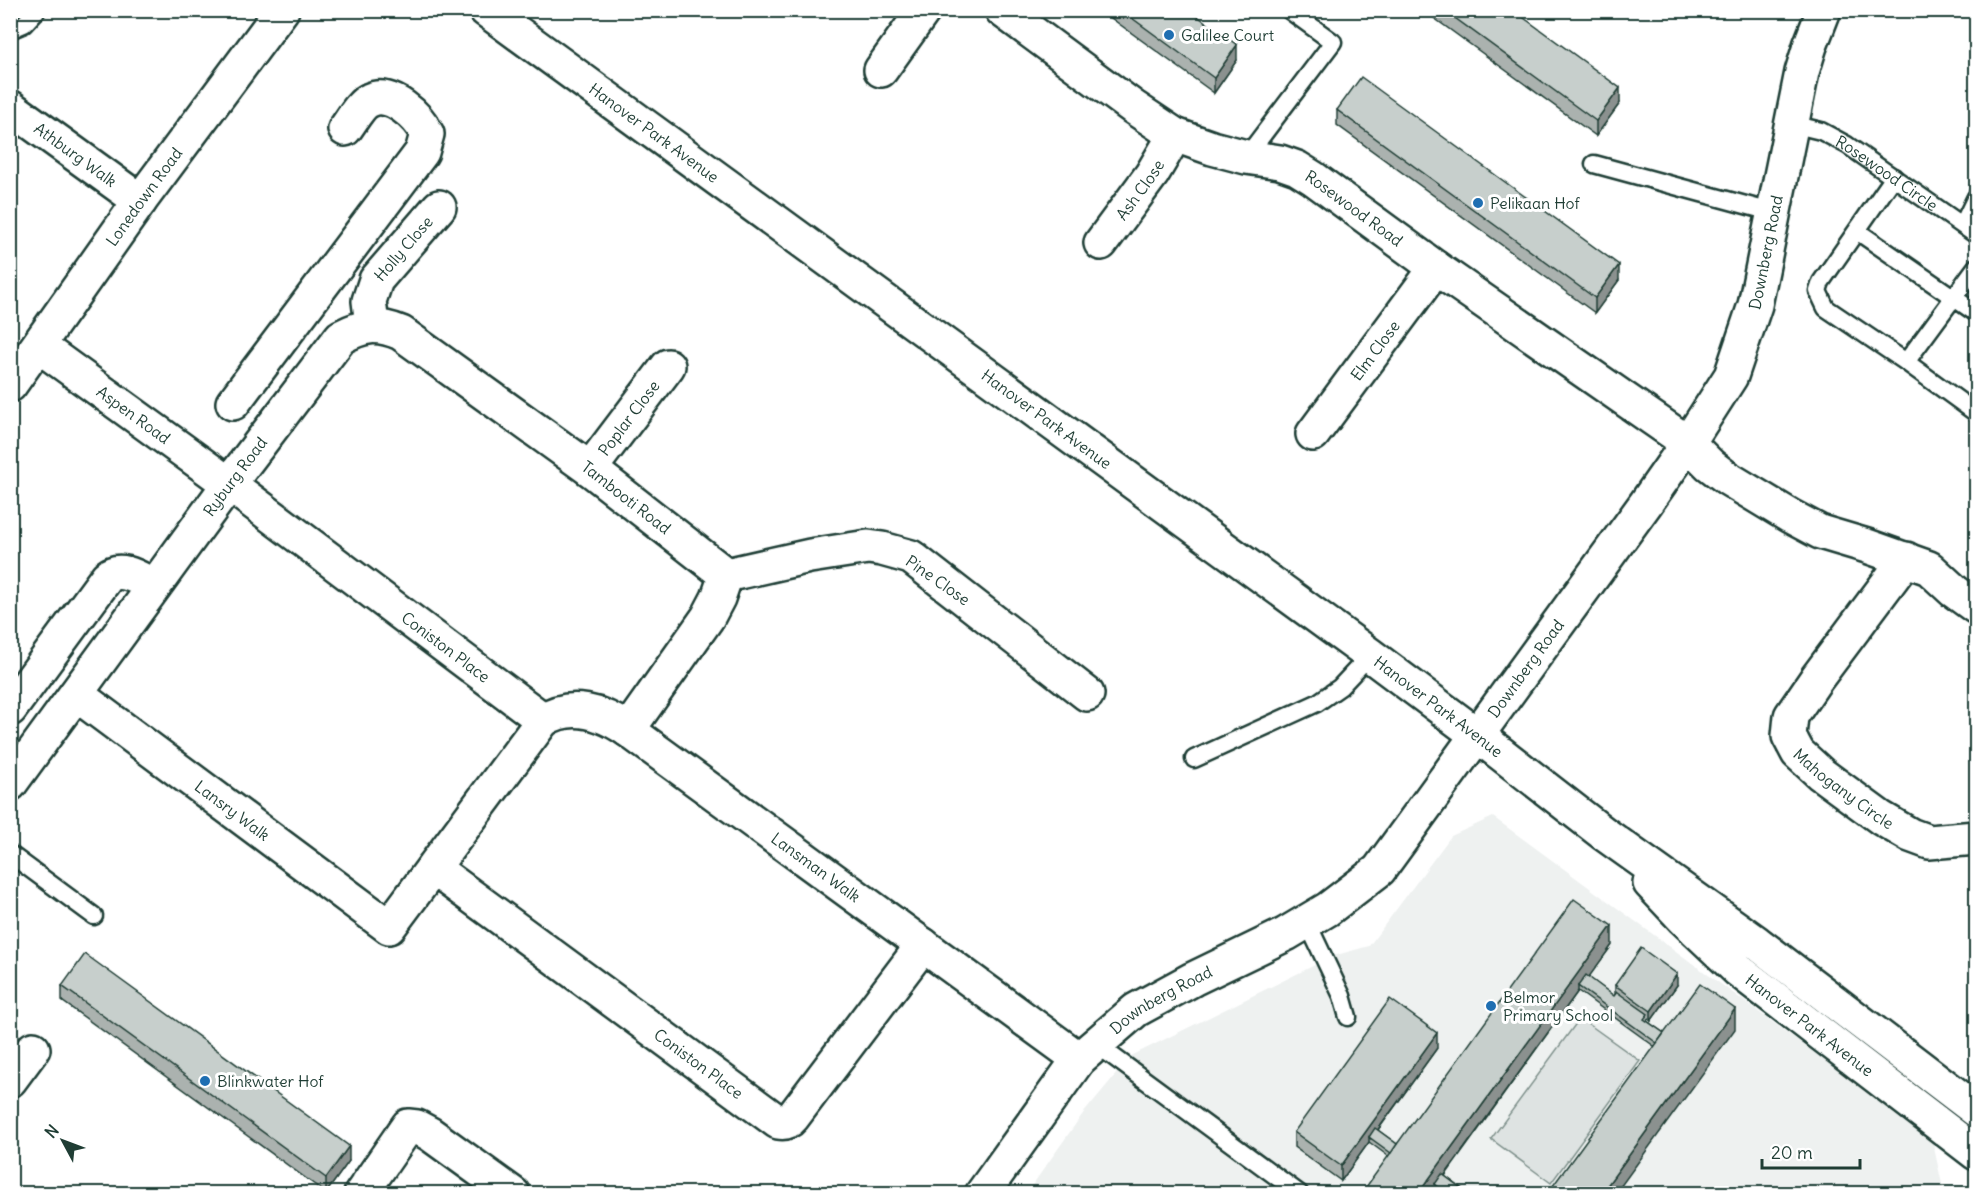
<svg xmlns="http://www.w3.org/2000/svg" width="1987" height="1204" viewBox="0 0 1987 1204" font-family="Delius,sans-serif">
	<rect width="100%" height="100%" fill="#fff"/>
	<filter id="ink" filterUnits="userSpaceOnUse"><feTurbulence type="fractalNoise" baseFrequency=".0167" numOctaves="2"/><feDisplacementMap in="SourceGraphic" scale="12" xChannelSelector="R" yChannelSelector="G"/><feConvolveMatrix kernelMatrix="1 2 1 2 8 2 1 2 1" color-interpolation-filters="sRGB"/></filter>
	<g filter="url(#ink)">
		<polygon fill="#eef1f0" points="1493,817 1932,1139 1944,1193 1026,1194 1082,1115 1131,1056 1333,956 1369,946 1451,836"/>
		<polygon fill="#dee3e2" stroke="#7e908b" stroke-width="1.5" points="1580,1018 1640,1061 1551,1183 1491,1139"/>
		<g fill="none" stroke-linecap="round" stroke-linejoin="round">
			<defs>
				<g id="lane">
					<polyline points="10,30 24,24 37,10"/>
					<path id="s1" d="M1792,124l29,7 26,14 129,90"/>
					<polyline points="1246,157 1333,42 1289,10"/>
					<polyline points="1594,164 1775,213"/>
					<polyline points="1894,177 1821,282 1818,291 1826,308 1906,362 1976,413"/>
					<polyline points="1963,224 1976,197"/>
					<polyline points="1857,231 1976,313"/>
					<polyline points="1906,362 1976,267"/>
					<polyline points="1194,759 1317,703 1340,687 1370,655"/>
					<polyline points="10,854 94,916"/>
					<polyline points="1307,922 1342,996 1348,1017"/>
					<polyline points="1096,1044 1300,1194"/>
				</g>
				<g id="street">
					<path id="s2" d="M1002,10l131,97 42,28 37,13 34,9 34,5 17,6 16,10 123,90 252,175 22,22 17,13 63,38 30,16 47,14 62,22 25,23 22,16"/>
					<polyline points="881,70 924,10"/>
					<path id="s3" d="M10,107l130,94"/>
					<path id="s4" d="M1101,243l51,-69 23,-39"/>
					<path id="s5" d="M372,325l-3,-24 7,-21 63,-73"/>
					<path id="s6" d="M39,346l190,138 314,236"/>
					<path id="s7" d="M10,385l130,-184 142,-191"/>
					<path d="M233,403l189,-251 5,-18c-8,-17 -36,-44 -57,-34 -10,4 -18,20 -25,29"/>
					<path id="s8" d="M1313,434l123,-166"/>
					<path id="s9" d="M590,469l78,-103"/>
					<path id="s10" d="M1906,559l-89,119 -26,38 -2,20 9,17 23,21 60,44 29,17 19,7 47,-4"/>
					<polyline points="726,575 810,556 868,547 882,549 911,557 1087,694"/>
					<path id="s11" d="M76,694l313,233 154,-207c28,-18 59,-8 85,10l451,329"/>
					<path d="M10,709l97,-132c14,-12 33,2 47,9"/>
					<polyline points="628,730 708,617 718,598 726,575"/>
					<path id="s12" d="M10,784l219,-300 112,-147c23,-12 35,-14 60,-4l189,136 136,106"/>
					<path id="s13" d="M433,868l345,254c6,1 10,1 14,-4l131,-173"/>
					<polyline points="10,1080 33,1049"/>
					<polyline points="361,1194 408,1126 417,1127 430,1134 513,1194"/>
					<path id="s14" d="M982,1194l97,-135 57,-49 57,-31 93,-45 42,-25 51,-39 267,-367 42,-60 43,-67 24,-71 47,-233 8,-26 14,-36"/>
				</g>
				<g id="secondary">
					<path id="s15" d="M486,10l884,645 107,80 126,98 154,110 219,167"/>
					<path id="s16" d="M1650,883l33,35 55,52 238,183"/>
				</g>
			</defs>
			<use href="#lane" stroke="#1f3d34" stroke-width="21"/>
			<use href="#street" stroke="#1f3d34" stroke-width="38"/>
			<use href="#secondary" stroke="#1f3d34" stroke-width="38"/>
			<use href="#lane" stroke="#fff" stroke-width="16"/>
			<use href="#street" stroke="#fff" stroke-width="33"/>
			<use href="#secondary" stroke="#fff" stroke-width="33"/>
		</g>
		<g fill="#abb2af" stroke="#1f3d34" stroke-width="1.5">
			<polygon points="1100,10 1189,10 1237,60 1214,93"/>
			<polygon points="1423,10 1513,10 1620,103 1596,136"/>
			<polygon points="1337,110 1619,280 1595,313 1337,125"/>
			<polygon points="1612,945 1588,977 1614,996 1615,994 1615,985 1677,985 1651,1021 1648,1019 1647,1021 1664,1033 1735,1029 1654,1046 1578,991 1445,1176 1469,1194 1441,1194 1435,1189 1432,1194 1388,1156 1369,1142 1341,1181 1294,1147 1294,1132 1437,1048 1378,1130 1397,1144"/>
			<polygon points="62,986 349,1161 326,1193 62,1001"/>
		</g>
		<g fill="#8b918f" stroke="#1f3d34" stroke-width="1.5">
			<polygon points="1237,45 1237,60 1214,93 1214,78"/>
			<polygon points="1620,88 1620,103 1596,136 1596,121"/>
			<polygon points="1619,265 1619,280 1595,313 1595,298"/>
			<polygon points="1612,926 1612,945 1581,988 1578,986 1578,991 1437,1186 1435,1184 1435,1189 1432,1194 1418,1194"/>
			<polygon points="1677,974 1677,985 1651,1021 1651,1011"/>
			<polygon points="1735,1009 1735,1029 1615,1194 1601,1194"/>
			<polygon points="1437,1033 1437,1048 1371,1139 1369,1137 1369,1142 1341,1181 1341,1166"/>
			<polygon points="349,1146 349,1161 326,1193 326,1178"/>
		</g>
		<g fill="#c7cfcc" stroke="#1f3d34" stroke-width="1.5">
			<polygon points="1121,10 1189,10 1237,45 1214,78"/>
			<polygon points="1444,10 1513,10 1620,88 1596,121"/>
			<polygon points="1361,77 1619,265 1595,298 1337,110"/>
			<polygon points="1574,899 1612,926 1418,1194 1361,1194"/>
			<polygon points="1641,948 1677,974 1651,1011 1615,985"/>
			<polygon points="85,954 349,1146 326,1178 62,986"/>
			<polygon points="1586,975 1614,996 1617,992 1648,1014 1644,1019 1664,1033 1657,1043 1578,986"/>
			<polygon points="1700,984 1735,1009 1601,1194 1547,1194"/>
			<polygon points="1390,999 1437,1033 1341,1166 1294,1132"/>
			<polygon points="1375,1128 1397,1144 1391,1153 1369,1137"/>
			<polygon points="1442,1174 1469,1194 1448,1194 1435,1184"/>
		</g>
	</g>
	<g fill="#1f6fb2" stroke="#fff" stroke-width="2">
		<circle cx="1169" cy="35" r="6"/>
		<circle cx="1478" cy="203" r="6"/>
		<circle cx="1491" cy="1006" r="6"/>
		<circle cx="205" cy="1081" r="6"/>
	</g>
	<g text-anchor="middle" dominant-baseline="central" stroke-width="6" stroke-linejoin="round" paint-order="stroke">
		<g font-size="16" fill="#1f3d34" stroke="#fff" text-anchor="start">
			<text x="1181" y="35">Galilee Court</text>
			<text x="1490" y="203">Pelikaan Hof</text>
			<text x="1503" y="997">Belmor<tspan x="1503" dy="18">Primary School</tspan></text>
			<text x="217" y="1081">Blinkwater Hof</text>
		</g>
		<g font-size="16" fill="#1f3d34" stroke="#fff">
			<text stroke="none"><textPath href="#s15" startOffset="208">Hanover Park Avenue</textPath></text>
			<text stroke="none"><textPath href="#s3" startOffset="81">Athburg Walk</textPath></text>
			<text stroke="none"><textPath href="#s1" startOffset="108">Rosewood Circle</textPath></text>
			<text stroke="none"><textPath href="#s4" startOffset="66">Ash Close</textPath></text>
			<text stroke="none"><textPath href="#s7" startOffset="231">Lonedown Road</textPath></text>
			<text stroke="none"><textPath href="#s2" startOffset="410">Rosewood Road</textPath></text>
			<text stroke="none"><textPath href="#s5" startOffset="88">Holly Close</textPath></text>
			<text stroke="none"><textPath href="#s14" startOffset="1258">Downberg Road</textPath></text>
			<text stroke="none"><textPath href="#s8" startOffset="104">Elm Close</textPath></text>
			<text stroke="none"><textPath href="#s6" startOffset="117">Aspen Road</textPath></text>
			<text stroke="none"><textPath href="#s9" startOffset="64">Poplar Close</textPath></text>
			<text stroke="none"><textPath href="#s15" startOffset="694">Hanover Park Avenue</textPath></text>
			<text stroke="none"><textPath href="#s12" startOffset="381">Ryburg Road</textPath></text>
			<text stroke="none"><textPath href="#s12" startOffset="898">Tambooti Road</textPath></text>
			<text transform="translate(938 580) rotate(35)">Pine Close</text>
			<text stroke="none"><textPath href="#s6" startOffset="506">Coniston Place</textPath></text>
			<text stroke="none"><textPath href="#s14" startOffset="772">Downberg Road</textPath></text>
			<text stroke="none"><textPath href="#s15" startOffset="1180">Hanover Park Avenue</textPath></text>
			<text stroke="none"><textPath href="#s10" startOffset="292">Mahogany Circle</textPath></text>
			<text stroke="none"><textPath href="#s11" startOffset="195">Lansry Walk</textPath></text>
			<text stroke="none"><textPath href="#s11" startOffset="972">Lansman Walk</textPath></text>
			<text stroke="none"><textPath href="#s14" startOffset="268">Downberg Road</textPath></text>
			<text stroke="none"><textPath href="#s16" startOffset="214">Hanover Park Avenue</textPath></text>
			<text stroke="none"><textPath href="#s13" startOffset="330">Coniston Place</textPath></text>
		</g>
	</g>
	<rect width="1987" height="1204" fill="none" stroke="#fff" stroke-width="36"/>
	<rect x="18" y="18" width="1951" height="1168" fill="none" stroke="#1f3d34" stroke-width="2" filter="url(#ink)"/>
	<g transform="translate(63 1141) rotate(311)" stroke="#ffffff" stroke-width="4.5" paint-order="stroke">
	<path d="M0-4.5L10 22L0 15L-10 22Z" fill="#1f3d34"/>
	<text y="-9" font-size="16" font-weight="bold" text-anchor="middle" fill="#1f3d34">N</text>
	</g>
	<path d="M1762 1159v9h98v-9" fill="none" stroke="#1f3d34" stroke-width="3"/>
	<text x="1771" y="1159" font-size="18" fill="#1f3d34" stroke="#ffffff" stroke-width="4.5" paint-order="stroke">20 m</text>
</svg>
